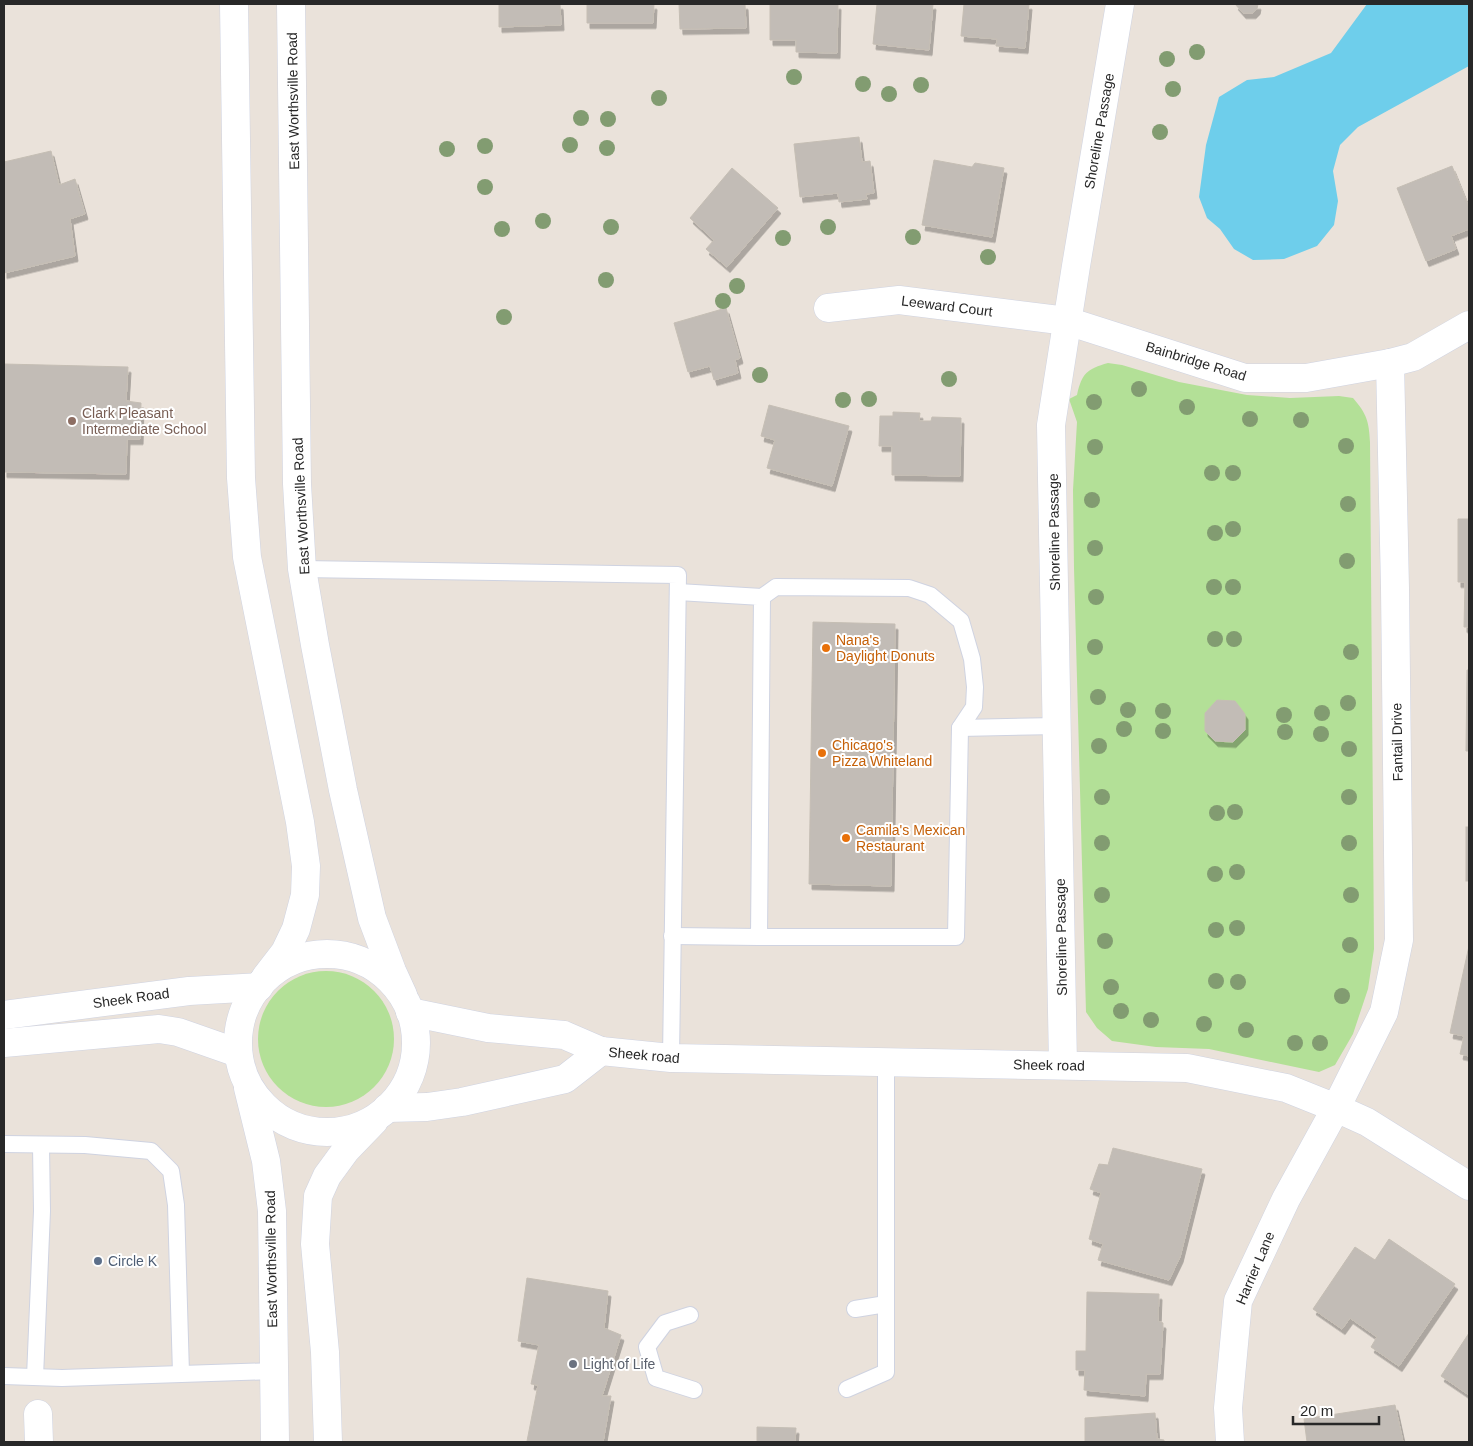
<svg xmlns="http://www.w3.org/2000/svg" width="1473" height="1446" viewBox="0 0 1473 1446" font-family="Helvetica,sans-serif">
	<defs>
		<filter id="shadow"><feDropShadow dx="3" dy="5.5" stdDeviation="0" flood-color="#0004"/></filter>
	</defs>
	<rect width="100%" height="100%" fill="#eae2da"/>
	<g fill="#b3e097">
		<path d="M1108,363l14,2 57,17 68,13 43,3 49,-2 14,2c14,16 16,24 17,44l4,507 -6,40 -15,45 -18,31 -16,7 -110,-23 -53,-2 -44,-6 -15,-13 -11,-16 -12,-444 -1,-78 4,-68 -8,-23 8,-4c5,-22 10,-26 31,-32z"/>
		<circle cx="326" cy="1039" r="68"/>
	</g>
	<polygon fill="#6eceeb" points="1367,4 1469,4 1469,66 1358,127 1340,145 1333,171 1338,201 1334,225 1317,246 1284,259 1253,260 1234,249 1220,229 1207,218 1199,197 1206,145 1219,97 1247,80 1274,77 1331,53"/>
	<g fill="#c2bcb6" stroke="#c5beb4" filter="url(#shadow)">
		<polygon points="499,4 560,4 561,25 499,27"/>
		<polygon points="587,4 654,4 653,23 587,23"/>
		<polygon points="679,4 745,4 746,28 680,29"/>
		<polygon points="770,4 838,4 837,53 796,52 796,40 770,40"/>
		<polygon points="877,4 933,4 929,50 873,44"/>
		<polygon points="964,4 1029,4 1025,48 996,46 997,39 961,36"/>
		<polygon points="1235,4 1258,4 1257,9 1253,13 1243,13"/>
		<polygon points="859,137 862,162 870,161 874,193 866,194 867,199 839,202 838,193 800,197 794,144"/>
		<polygon points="51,151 59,185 75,179 85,214 70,219 75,256 4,273 4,162"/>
		<polygon points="934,160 972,167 975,163 1004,168 992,237 922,225"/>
		<polygon points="1452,166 1469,208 1469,229 1451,236 1456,249 1426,261 1397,188"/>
		<polygon points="732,168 778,208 727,267 706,249 714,240 690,218"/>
		<polygon points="726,308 740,358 735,360 738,373 714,380 710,366 688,372 674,323"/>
		<polygon points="4,364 128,367 126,401 141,403 140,439 127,439 126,474 4,472"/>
		<polygon points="769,405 849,426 832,486 767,468 775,440 761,436"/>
		<polygon points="893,412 920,413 919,421 931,421 932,417 961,418 960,476 892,475 892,446 879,446 880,416 893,416"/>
		<polygon points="1458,519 1469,519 1469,627 1464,627 1465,582 1458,582"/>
		<polygon points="813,622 895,624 891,886 809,884"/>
		<polygon points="1467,670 1469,670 1469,751 1466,751"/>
		<polygon points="1217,700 1235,701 1245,714 1245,730 1233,742 1215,741 1205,731 1205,713"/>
		<rect x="1466" y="827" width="3" height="54"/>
		<polygon points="1469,946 1469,1056 1460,1054 1464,1036 1450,1033"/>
		<polygon points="1113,1148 1202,1169 1180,1257 1169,1280 1098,1260 1103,1244 1089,1239 1101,1193 1090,1189 1099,1164 1108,1165"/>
		<polygon points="1389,1239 1455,1284 1399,1366 1371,1347 1377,1337 1350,1318 1342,1329 1313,1309 1355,1247 1375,1260"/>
		<polygon points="527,1278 608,1291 604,1328 621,1335 602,1396 611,1396 603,1442 527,1441 538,1385 531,1384 539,1345 518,1341"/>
		<polygon points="1087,1292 1159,1294 1158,1321 1163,1323 1160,1374 1146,1374 1145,1396 1084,1390 1085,1370 1076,1370 1076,1351 1086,1351"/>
		<polygon points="1469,1333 1469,1395 1441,1376"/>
		<polygon points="1395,1405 1403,1442 1307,1442 1304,1419"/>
		<polygon points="1155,1413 1157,1439 1164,1440 1164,1442 1085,1442 1085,1418"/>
		<polygon points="757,1427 796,1428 795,1442 757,1442"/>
	</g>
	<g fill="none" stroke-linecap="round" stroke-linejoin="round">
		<defs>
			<g id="lane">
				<polyline points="302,569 678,575 671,1058"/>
				<polyline points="960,728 1058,726"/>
				<polyline points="672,936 759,937 762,597 678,592"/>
				<polyline points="759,937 956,937 960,728 974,707 975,687 972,659 961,621 930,595 909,588 776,587 762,597"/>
				<polyline points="4,1144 85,1145 151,1151 171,1171 176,1205 181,1373"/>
				<polyline points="855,1309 886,1304"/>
				<polyline points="690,1315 665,1323 647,1347 656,1378 694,1390"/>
				<polyline points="4,1376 62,1378 274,1371"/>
				<polyline points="35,1377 42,1211 41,1145"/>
				<polyline points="847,1389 886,1372 886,1063"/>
			</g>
			<g id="street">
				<polyline points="828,308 899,300 1067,321 1245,378 1306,378 1390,363 1413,357 1469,325"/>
				<polyline points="410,1012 488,1028 564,1035 601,1051 671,1058 1187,1068 1286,1088 1336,1108 1367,1122 1469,1186"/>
				<polyline points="1063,1065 1051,425 1076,266 1120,4"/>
				<polyline points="387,1108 427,1107 462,1102 565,1079 601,1051"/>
				<polyline points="38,1414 39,1442"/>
				<polyline points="1230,1442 1228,1408 1238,1301 1286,1199 1336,1108 1384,1012 1399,940 1395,588 1390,363"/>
			</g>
			<g id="secondary">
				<polyline points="234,4 241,478 247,557 300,822 306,866 305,895 296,929 285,952 265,978"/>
				<polyline points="291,4 297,484 302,569 315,645 343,790 372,918 392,971 403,995"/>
				<circle cx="327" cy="1043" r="89"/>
				<polyline points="4,1015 189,991 259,987"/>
				<polyline points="4,1043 159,1029 178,1032 238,1053"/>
				<polyline points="248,1088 266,1161 272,1211 275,1442"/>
				<polyline points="328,1442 325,1352 315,1244 318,1196 327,1176 346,1150 374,1121"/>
			</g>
		</defs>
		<use href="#lane" stroke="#cfd3e1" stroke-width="18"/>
		<use href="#street" stroke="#cfd3e1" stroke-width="29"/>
		<use href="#secondary" stroke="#cfd3e1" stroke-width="29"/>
		<use href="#lane" stroke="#fff" stroke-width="16"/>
		<use href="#street" stroke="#fff" stroke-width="28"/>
		<use href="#secondary" stroke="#fff" stroke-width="28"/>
	</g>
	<g fill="#829c71">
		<circle cx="1197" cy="52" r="8"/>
		<circle cx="1167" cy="59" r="8"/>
		<circle cx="794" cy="77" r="8"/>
		<circle cx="863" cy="84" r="8"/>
		<circle cx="921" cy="85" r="8"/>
		<circle cx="1173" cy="89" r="8"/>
		<circle cx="889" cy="94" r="8"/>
		<circle cx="659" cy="98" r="8"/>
		<circle cx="581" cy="118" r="8"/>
		<circle cx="608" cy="119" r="8"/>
		<circle cx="1160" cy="132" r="8"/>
		<circle cx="570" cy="145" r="8"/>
		<circle cx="485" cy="146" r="8"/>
		<circle cx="607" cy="148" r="8"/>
		<circle cx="447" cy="149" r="8"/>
		<circle cx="485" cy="187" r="8"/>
		<circle cx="543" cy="221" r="8"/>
		<circle cx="611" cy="227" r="8"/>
		<circle cx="828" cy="227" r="8"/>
		<circle cx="502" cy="229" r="8"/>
		<circle cx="913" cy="237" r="8"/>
		<circle cx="783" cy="238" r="8"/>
		<circle cx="988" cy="257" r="8"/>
		<circle cx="606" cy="280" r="8"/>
		<circle cx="737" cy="286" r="8"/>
		<circle cx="723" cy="301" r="8"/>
		<circle cx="504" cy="317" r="8"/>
		<circle cx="760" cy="375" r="8"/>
		<circle cx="949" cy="379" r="8"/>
		<circle cx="1139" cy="389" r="8"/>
		<circle cx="869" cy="399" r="8"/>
		<circle cx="843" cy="400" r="8"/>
		<circle cx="1094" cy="402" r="8"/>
		<circle cx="1187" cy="407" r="8"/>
		<circle cx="1250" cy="419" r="8"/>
		<circle cx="1301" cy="420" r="8"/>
		<circle cx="1346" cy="446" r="8"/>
		<circle cx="1095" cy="447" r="8"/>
		<circle cx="1212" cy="473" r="8"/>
		<circle cx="1233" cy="473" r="8"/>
		<circle cx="1092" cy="500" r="8"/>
		<circle cx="1348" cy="504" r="8"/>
		<circle cx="1233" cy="529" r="8"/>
		<circle cx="1215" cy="533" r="8"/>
		<circle cx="1095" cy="548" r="8"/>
		<circle cx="1347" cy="561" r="8"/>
		<circle cx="1214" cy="587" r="8"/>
		<circle cx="1233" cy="587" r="8"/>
		<circle cx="1096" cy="597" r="8"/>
		<circle cx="1215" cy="639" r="8"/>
		<circle cx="1234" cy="639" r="8"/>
		<circle cx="1095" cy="647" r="8"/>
		<circle cx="1351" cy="652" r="8"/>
		<circle cx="1098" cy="697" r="8"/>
		<circle cx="1348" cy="703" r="8"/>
		<circle cx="1128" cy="710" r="8"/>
		<circle cx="1163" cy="711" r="8"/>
		<circle cx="1322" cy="713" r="8"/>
		<circle cx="1284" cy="715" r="8"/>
		<circle cx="1124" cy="729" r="8"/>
		<circle cx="1163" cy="731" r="8"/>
		<circle cx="1285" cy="732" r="8"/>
		<circle cx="1321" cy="734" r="8"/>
		<circle cx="1099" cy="746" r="8"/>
		<circle cx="1349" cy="749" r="8"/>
		<circle cx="1102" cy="797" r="8"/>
		<circle cx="1349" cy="797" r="8"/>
		<circle cx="1235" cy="812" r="8"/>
		<circle cx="1217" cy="813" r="8"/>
		<circle cx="1102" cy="843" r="8"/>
		<circle cx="1349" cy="843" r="8"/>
		<circle cx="1237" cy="872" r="8"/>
		<circle cx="1215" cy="874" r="8"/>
		<circle cx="1102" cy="895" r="8"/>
		<circle cx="1351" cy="895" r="8"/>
		<circle cx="1237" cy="928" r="8"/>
		<circle cx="1216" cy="930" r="8"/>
		<circle cx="1105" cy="941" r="8"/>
		<circle cx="1350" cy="945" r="8"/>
		<circle cx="1216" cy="981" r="8"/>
		<circle cx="1238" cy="982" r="8"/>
		<circle cx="1111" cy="987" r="8"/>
		<circle cx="1342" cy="996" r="8"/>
		<circle cx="1121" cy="1011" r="8"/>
		<circle cx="1151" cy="1020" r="8"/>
		<circle cx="1204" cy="1024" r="8"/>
		<circle cx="1246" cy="1030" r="8"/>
		<circle cx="1295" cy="1043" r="8"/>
		<circle cx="1320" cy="1043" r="8"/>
	</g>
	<circle fill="#8d6e63" stroke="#fff" stroke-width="2" cx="72" cy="421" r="5"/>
	<g fill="#e8710a" stroke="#fff" stroke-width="2">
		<circle cx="826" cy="648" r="5"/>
		<circle cx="822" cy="753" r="5"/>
		<circle cx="846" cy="838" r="5"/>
	</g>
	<circle fill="#5c6f8a" stroke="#fff" stroke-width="2" cx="98" cy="1261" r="5"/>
	<circle fill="#6b7280" stroke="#fff" stroke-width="2" cx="573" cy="1364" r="5"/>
	<g text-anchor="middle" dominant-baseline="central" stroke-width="4" stroke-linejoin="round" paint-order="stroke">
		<g font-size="14" fill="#282828" stroke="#fff">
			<text transform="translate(293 101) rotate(-91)">East Worthsville Road</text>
			<text transform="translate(1099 131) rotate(-80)">Shoreline Passage</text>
			<text transform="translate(947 306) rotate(7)">Leeward Court</text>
			<text transform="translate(1196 361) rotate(17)">Bainbridge Road</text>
			<text transform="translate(301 506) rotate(-93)">East Worthsville Road</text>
			<text transform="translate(1054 532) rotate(-91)">Shoreline Passage</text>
			<text transform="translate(1397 742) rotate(-91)">Fantail Drive</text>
			<text transform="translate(1061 937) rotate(-91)">Shoreline Passage</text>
			<text transform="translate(131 998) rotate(-8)">Sheek Road</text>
			<text transform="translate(644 1055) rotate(5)">Sheek road</text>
			<text transform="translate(1049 1065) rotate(1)">Sheek road</text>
			<text transform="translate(271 1259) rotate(-91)">East Worthsville Road</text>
			<text transform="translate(1255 1268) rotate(-67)">Harrier Lane</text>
		</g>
		<g font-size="14" fill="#785e54" stroke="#fff" text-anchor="start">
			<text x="82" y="413">Clark Pleasant<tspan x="82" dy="16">Intermediate School</tspan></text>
		</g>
		<g font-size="14" fill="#c56008" stroke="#fff" text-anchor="start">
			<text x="836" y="640">Nana's<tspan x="836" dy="16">Daylight Donuts</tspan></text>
			<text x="832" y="745">Chicago's<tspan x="832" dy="16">Pizza Whiteland</tspan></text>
			<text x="856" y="830">Camila's Mexican<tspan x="856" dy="16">Restaurant</tspan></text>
		</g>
		<g font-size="14" fill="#4e5e75" stroke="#fff" text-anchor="start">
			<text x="108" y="1261">Circle K</text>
		</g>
		<g font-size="14" fill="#5b616d" stroke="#fff" text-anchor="start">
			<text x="583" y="1364">Light of Life</text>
		</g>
	</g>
	<rect width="1473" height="1446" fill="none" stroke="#282828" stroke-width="10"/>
	<path d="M1293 1416v8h86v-8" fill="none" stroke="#282828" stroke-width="2.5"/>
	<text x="1300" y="1416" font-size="15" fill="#282828" stroke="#ffffff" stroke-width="4" paint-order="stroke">20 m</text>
</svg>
